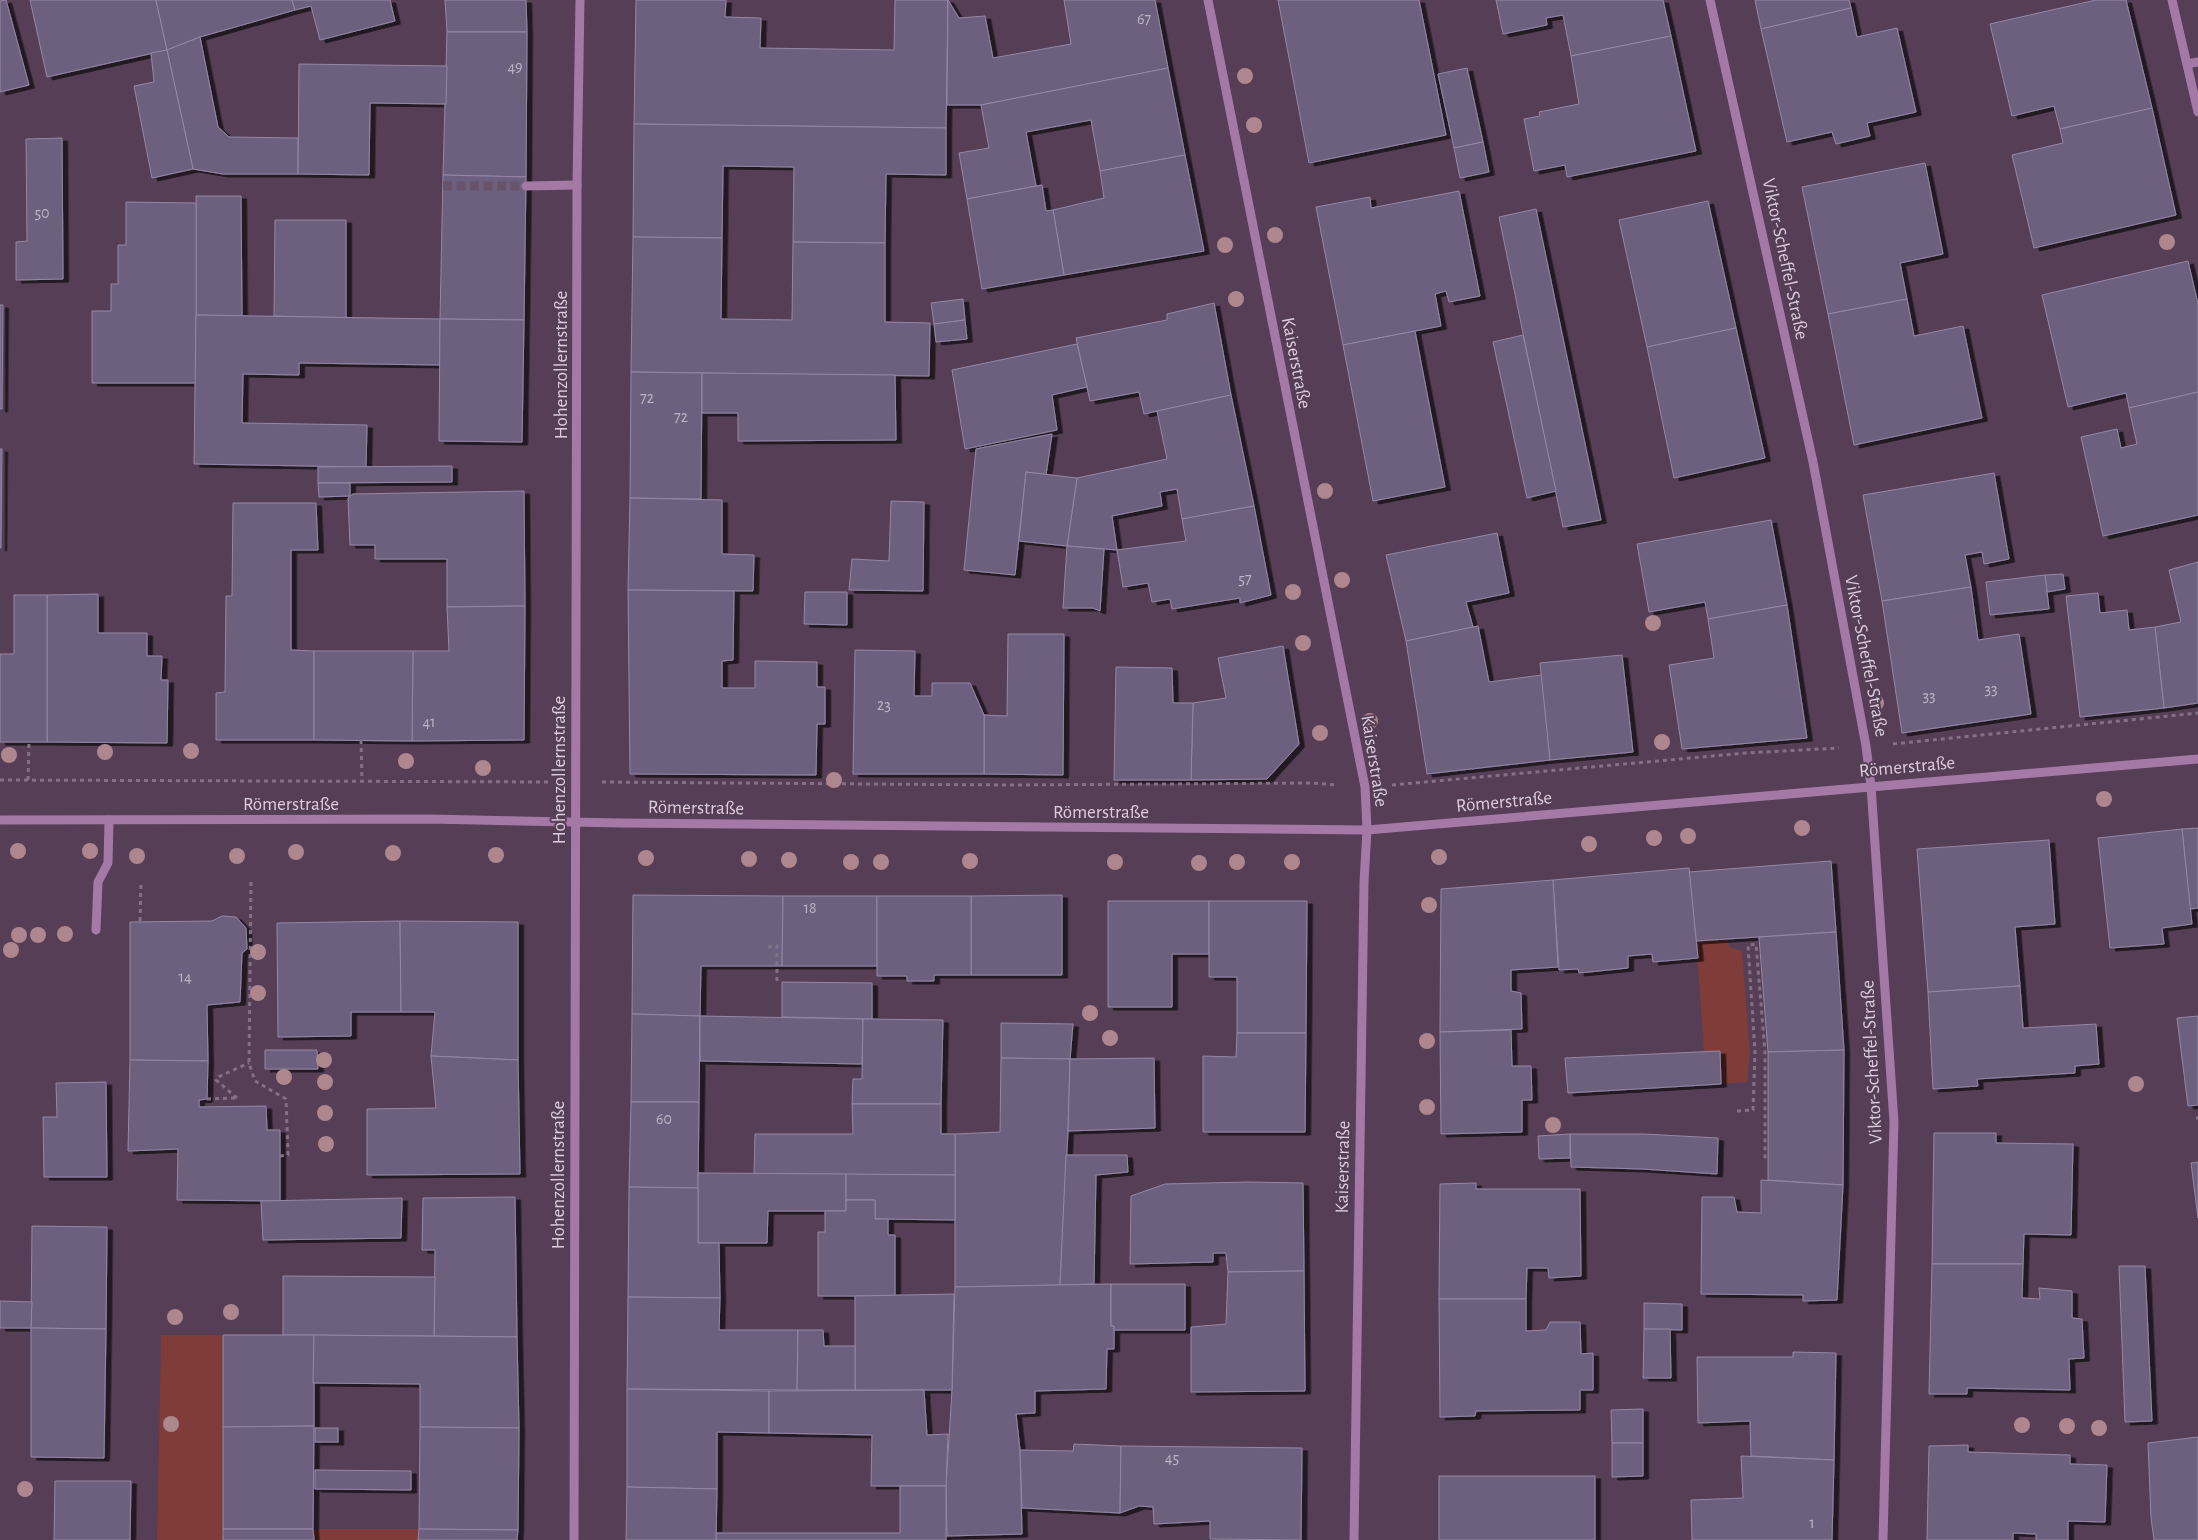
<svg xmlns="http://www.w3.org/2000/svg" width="2198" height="1540" viewBox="0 0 2198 1540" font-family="'Alegreya Sans',sans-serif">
	<defs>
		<filter id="shadow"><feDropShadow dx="5.5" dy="3" stdDeviation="0" flood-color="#0009"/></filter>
	</defs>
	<rect width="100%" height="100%" fill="#553e56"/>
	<g fill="#7f3c38">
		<polygon points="1728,939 1729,947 1742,951 1750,1053 1747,1082 1721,1084 1720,1051 1704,1051 1696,941"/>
		<polygon points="161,1335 223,1335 223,1540 157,1540"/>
		<polygon points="313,1529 418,1529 418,1540 314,1540"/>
	</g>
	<g fill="#6d607e" stroke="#9587a7" filter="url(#shadow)">
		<polygon points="6,0 29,85 0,92 0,1"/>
		<polygon points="30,0 156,0 167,50 47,77"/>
		<polygon points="156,0 292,0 295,10 200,37 167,50"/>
		<polygon points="292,0 390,0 395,21 320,40 311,6 295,10"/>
		<polygon points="445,0 526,0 527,32 447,32"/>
		<polygon points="636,0 726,0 725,17 761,18 760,48 894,50 895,0 948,0 946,128 634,124"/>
		<polygon points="948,0 959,18 985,16 993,58 1071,44 1064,0 1155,0 1168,68 981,105 947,105"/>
		<polygon points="1278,0 1419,0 1446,135 1309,163"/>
		<polygon points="1496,0 1663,0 1671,36 1571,56 1563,15 1546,18 1547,25 1503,34"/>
		<polygon points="1755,0 1849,0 1851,8 1761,29"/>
		<polygon points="2096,0 2126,0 2152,108 2060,129 2054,106 2012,116 1990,24"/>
		<polygon points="1851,8 1857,37 1897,28 1916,112 1867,123 1870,136 1836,144 1832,132 1787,142 1761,29"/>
		<polygon points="447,32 527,32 526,177 443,175"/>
		<polygon points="1671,36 1696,151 1567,177 1565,165 1534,171 1524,119 1540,116 1539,112 1579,104 1571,56"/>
		<polygon points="200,37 218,127 229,137 298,138 298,174 223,174 193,169 167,50"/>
		<polygon points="167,50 193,169 152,178 134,86 154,82 151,53"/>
		<polygon points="299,64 447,66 446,104 370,103 369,175 298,174"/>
		<polygon points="1168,68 1185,155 1100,171 1091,120 1026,132 1036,186 967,199 959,153 989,148 981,105"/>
		<polygon points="1467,68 1483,142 1454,148 1438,74"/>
		<polygon points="2152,108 2176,215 2034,248 2012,155 2063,143 2060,129"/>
		<polygon points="634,124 946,128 946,175 886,174 885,243 793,242 794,167 723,166 722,238 633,237"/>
		<polygon points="62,138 63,279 16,280 16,242 27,241 26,139"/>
		<polygon points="1483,142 1489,172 1460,178 1454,148"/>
		<polygon points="1185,155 1204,251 1064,275 1053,210 1104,198 1100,171"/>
		<polygon points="1925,163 1943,254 1900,263 1907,299 1828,314 1802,187"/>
		<polygon points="443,175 526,177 524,320 440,319"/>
		<polygon points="1042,185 1046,211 1053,210 1064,275 982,289 967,199"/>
		<polygon points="1459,191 1480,296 1449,302 1446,291 1435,294 1441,326 1343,345 1316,207 1370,197 1371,208"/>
		<polygon points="196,196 241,196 242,316 196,315"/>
		<polygon points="1708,201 1736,328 1647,347 1619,220"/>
		<polygon points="126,202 196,203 196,383 92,383 92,311 111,311 111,284 118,284 118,245 126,245"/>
		<polygon points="1536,209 1601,520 1563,527 1499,217"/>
		<polygon points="275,220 346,220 346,318 274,316"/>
		<polygon points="633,237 722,238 721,319 792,320 793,242 885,243 885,322 930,323 929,376 631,372"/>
		<polygon points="2188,261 2198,304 2198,392 2129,408 2126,393 2068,407 2042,295"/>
		<polygon points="963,299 965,320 934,324 931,303"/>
		<polygon points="1907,299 1914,336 1963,326 1982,418 1854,445 1828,314"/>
		<polygon points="1214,303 1231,395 1144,414 1139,392 1090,401 1076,338 1167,320 1167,314"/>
		<polygon points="0,305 3,305 2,409 0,409"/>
		<polygon points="196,315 440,319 440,365 299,363 299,375 243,374 242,423 367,425 366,467 194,464"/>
		<polygon points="440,319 524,320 522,442 439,441"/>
		<polygon points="965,320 967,339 936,342 934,324"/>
		<polygon points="1736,328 1765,458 1674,478 1647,347"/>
		<polygon points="1415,331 1445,487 1373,501 1343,345"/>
		<polygon points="1523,335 1556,491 1527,498 1493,342"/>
		<polygon points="1077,344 1087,387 1052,395 1057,430 965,449 952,370"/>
		<polygon points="631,372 702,373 701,499 630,498"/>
		<polygon points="702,373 895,375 896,440 738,441 738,413 702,413"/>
		<polygon points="2198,392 2198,515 2103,536 2081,437 2117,429 2121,448 2137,444 2129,408"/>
		<polygon points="1231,395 1254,506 1182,519 1177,489 1160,492 1162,506 1112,516 1117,550 1067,546 1077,478 1167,459 1157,411"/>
		<polygon points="1052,434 1046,475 1026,472 1015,575 964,570 976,449"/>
		<polygon points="0,449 2,449 1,548 0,548"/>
		<polygon points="452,466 452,482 318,483 318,467"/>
		<polygon points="1026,472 1077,478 1067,546 1019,541"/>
		<polygon points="1994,473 2009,559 1984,564 1982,552 1965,555 1971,587 1882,601 1863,495"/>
		<polygon points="318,483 350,483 350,496 319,497"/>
		<polygon points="524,491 525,606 447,607 447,559 375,559 375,545 350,545 348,498 353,494"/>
		<polygon points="630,498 722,500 722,554 754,555 753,591 628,590"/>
		<polygon points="891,501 924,502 923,591 849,590 852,559 889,561"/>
		<polygon points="233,503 316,503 318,550 291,550 291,650 314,651 314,740 216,740 216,693 225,692 226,596 232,596"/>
		<polygon points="1254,506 1271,595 1240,603 1240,598 1172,609 1170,599 1152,602 1148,583 1123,587 1117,550 1186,541 1182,519"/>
		<polygon points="1771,520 1787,605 1708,619 1705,602 1649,612 1637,544"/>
		<polygon points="1497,533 1509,593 1466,602 1473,627 1406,641 1386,555"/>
		<polygon points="1067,546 1104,549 1100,611 1093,608 1063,608"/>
		<polygon points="2198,562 2198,703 2164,708 2155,627 2181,622 2169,570"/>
		<polygon points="2063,574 2065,589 2047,592 2045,575"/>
		<polygon points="2045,575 2049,609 1990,615 1986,582"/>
		<polygon points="1971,587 1978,640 2019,634 2031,714 1902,733 1882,601"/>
		<polygon points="628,590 734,591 733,660 722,661 722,688 755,688 755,661 817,662 817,687 825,687 825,724 817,724 816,775 630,774"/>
		<polygon points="805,592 847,592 847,625 804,624"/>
		<polygon points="2098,593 2100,613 2127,610 2129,630 2155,627 2164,708 2080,717 2066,596"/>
		<polygon points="98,594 98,633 147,633 147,656 162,656 161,680 168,680 167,743 47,742 47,595"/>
		<polygon points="14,595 47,595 47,742 0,742 0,654 14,654"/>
		<polygon points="1787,605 1807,738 1682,749 1669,665 1714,658 1708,619"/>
		<polygon points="525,606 524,740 412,741 413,651 449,651 447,607"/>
		<polygon points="1478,626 1489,682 1542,675 1550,760 1427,774 1406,641"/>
		<polygon points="1008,634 1064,634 1063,775 984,774 984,715 1007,716"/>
		<polygon points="1283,646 1299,744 1267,779 1191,780 1193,703 1226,698 1218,658"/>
		<polygon points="855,650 915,651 914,696 932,696 932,683 970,683 984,715 984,774 853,774"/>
		<polygon points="314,651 413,651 412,741 314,740"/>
		<polygon points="1622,655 1633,752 1550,760 1540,663"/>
		<polygon points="1116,667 1172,668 1173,703 1193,703 1191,780 1114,780"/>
		<polygon points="2198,828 2198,908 2190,909 2182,829"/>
		<polygon points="2182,829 2192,924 2162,928 2164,944 2110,948 2098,838"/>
		<polygon points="2049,840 2055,924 2015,927 2020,986 1928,992 1917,849"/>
		<polygon points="1831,861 1836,932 1696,941 1689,872"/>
		<polygon points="1689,868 1698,958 1653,962 1652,954 1628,956 1628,968 1579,973 1578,969 1559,970 1553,880"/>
		<polygon points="1553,880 1558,967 1511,970 1511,991 1521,993 1522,1029 1440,1032 1441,889"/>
		<polygon points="633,895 783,896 782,966 701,966 700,1016 632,1014"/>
		<polygon points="1062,895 1062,975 971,975 971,896"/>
		<polygon points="783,896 877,896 877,966 782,966"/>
		<polygon points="877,896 971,896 971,975 934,975 934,981 907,981 907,976 877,976"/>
		<polygon points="1108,901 1209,901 1209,954 1172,954 1172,1007 1108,1007"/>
		<polygon points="1209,901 1307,901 1306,1033 1237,1033 1237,977 1209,977"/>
		<polygon points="222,916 236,917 246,928 247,949 242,953 240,1002 207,1005 208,1061 130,1060 130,922 212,921"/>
		<polygon points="400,921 401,1012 351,1012 351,1036 278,1037 277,923"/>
		<polygon points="400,921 518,922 518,1060 431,1056 435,1012 401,1012"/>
		<polygon points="1836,932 1844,1050 1768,1052 1759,937"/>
		<polygon points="782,982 872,983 872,1019 782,1017"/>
		<polygon points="2020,986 2023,1028 2096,1024 2099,1064 2075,1066 2075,1073 1977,1079 1978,1086 1933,1089 1928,992"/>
		<polygon points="632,1014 700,1016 699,1102 631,1102"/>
		<polygon points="700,1016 863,1019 862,1064 700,1061"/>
		<polygon points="2198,1016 2198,1105 2188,1106 2177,1018"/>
		<polygon points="863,1019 943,1020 941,1104 852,1104 853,1079 862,1079"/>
		<polygon points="1001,1023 1073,1024 1070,1059 1001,1058"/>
		<polygon points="1511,1030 1512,1066 1531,1066 1532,1100 1522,1100 1522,1132 1441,1134 1440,1032"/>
		<polygon points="1237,1033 1306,1033 1305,1132 1203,1132 1203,1056 1236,1057"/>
		<polygon points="265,1050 317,1050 318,1069 265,1069"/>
		<polygon points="1844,1050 1843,1185 1768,1180 1768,1052"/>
		<polygon points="1720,1051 1721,1084 1568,1093 1565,1058"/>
		<polygon points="431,1056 518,1060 520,1174 367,1175 367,1109 436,1108"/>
		<polygon points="1001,1058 1070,1059 1068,1131 1060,1285 955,1287 955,1134 1000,1132"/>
		<polygon points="1154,1058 1155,1128 1068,1131 1070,1059"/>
		<polygon points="130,1060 208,1061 207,1099 199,1100 199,1107 266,1106 267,1130 280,1130 280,1201 177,1200 178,1149 128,1151"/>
		<polygon points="106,1082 107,1177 44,1177 43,1117 57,1117 56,1083"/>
		<polygon points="631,1102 699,1102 698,1188 629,1187"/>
		<polygon points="852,1104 941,1104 941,1134 955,1134 955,1175 754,1174 755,1134 853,1134"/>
		<polygon points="1934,1133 1996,1133 1996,1143 2073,1144 2071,1235 2024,1234 2023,1264 1932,1264"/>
		<polygon points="1570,1134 1644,1134 1718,1138 1717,1174 1642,1169 1571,1167"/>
		<polygon points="1570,1134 1570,1158 1539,1159 1538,1136"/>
		<polygon points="1066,1155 1127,1155 1128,1172 1096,1175 1094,1284 1060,1285"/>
		<polygon points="2198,1162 2198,1218 2191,1163"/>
		<polygon points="698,1173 846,1174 846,1211 768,1211 767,1243 698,1243"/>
		<polygon points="846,1174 955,1175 955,1220 875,1219 875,1200 846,1200"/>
		<polygon points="1761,1180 1843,1185 1837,1300 1803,1301 1803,1295 1701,1294 1702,1197 1734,1197 1737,1212 1761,1213"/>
		<polygon points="1248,1182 1303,1183 1304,1271 1228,1272 1226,1253 1213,1253 1213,1262 1130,1264 1131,1196 1165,1184"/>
		<polygon points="1476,1183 1476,1189 1580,1189 1581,1276 1549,1278 1548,1268 1527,1268 1526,1299 1439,1299 1440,1184"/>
		<polygon points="629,1187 698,1188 698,1243 719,1243 720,1298 628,1297"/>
		<polygon points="515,1197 517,1337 434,1336 435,1250 422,1250 423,1198"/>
		<polygon points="402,1198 401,1238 263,1240 261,1201"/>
		<polygon points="846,1200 875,1200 875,1219 888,1219 888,1235 895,1235 895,1296 818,1296 818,1232 825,1232 825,1211 846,1211"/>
		<polygon points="32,1226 107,1227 106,1329 31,1328"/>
		<polygon points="1932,1264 2023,1264 2022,1298 2040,1299 2039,1288 2072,1291 2072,1318 2082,1319 2084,1358 2069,1359 2070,1390 1967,1388 1967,1394 1929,1394"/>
		<polygon points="2119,1266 2145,1266 2152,1421 2125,1422"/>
		<polygon points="1304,1271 1305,1391 1191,1392 1191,1327 1226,1324 1228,1272"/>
		<polygon points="283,1276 435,1277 434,1336 283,1335"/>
		<polygon points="1111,1284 1111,1326 1114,1326 1114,1349 1107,1349 1106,1389 1035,1391 1035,1413 1016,1414 1020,1450 1022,1534 947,1536 946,1486 952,1390 955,1287"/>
		<polygon points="1111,1284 1185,1284 1185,1330 1114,1330 1114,1326 1111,1326"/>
		<polygon points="954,1294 952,1390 855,1390 855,1296"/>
		<polygon points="628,1297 720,1298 719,1330 798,1330 797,1390 627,1389"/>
		<polygon points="1439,1299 1526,1299 1526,1331 1546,1330 1550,1322 1580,1322 1581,1354 1593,1353 1593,1390 1580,1390 1580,1410 1476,1411 1475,1416 1440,1417"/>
		<polygon points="0,1301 32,1302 31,1328 0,1328"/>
		<polygon points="1644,1303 1682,1304 1682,1330 1644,1329"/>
		<polygon points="31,1328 106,1329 104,1458 31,1457"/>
		<polygon points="1644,1329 1670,1329 1671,1378 1643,1378"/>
		<polygon points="798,1330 823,1330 824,1346 855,1346 855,1390 797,1390"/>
		<polygon points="223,1335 314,1335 314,1426 223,1427"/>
		<polygon points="314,1335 517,1337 519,1428 420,1427 420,1384 313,1383"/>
		<polygon points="1793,1352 1836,1353 1834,1460 1751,1456 1750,1421 1698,1423 1697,1357 1793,1357"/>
		<polygon points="627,1389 769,1391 769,1433 717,1432 717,1489 627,1487"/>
		<polygon points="924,1390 927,1435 948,1434 946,1486 871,1486 872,1435 769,1433 769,1391"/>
		<polygon points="1643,1409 1643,1443 1612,1443 1611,1410"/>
		<polygon points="314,1426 313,1529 223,1529 223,1427"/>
		<polygon points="420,1427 519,1428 518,1530 419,1529"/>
		<rect x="315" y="1428" width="23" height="14"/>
		<polygon points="2198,1437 2198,1540 2154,1540 2151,1518 2148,1443"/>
		<polygon points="1612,1443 1643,1443 1643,1476 1612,1477"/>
		<polygon points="1074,1444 1121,1446 1120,1513 1022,1508 1020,1450 1073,1451"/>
		<polygon points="1968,1445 1968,1452 2070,1455 2070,1464 2107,1465 2105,1522 2068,1521 2068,1540 2036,1540 2036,1534 2013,1533 2013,1540 1927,1540 1929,1446"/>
		<polygon points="1121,1446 1302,1448 1301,1540 1210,1539 1210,1521 1154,1524 1153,1507 1139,1506 1120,1513"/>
		<polygon points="1741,1456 1834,1460 1832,1540 1692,1540 1691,1500 1743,1498"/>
		<polygon points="315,1470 411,1471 411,1490 315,1489"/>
		<rect x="1439" y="1476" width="156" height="64"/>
		<polygon points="55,1481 131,1481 130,1540 54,1540"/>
		<polygon points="900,1486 946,1486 946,1540 716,1540 716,1533 900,1533"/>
		<polygon points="627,1487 717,1489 716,1540 626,1540"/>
		<polygon points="223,1529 313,1529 314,1540 223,1540"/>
		<polygon points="419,1529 518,1530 517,1540 418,1540"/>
	</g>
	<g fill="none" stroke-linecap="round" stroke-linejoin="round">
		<polyline stroke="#69536a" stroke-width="9" stroke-dasharray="9 4.5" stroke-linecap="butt" points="443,186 526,186"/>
		<g stroke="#857186" stroke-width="3" stroke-dasharray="4 4" stroke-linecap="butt">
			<polyline points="361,740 362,782"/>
			<polyline points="1893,744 2198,713"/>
			<polyline points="0,780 548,782"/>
			<polyline points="28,780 29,742"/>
			<polyline points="602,782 1008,785 1311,783 1338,785"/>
			<polyline points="1392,785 1746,753 1839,748"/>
			<polyline points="251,882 249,1063 255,1081 286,1099 288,1155 280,1156"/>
			<polyline points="140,921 141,882"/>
			<polyline points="768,947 777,946 777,982"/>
			<polyline points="237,1098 216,1080 218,1077 249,1063"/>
			<polyline points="207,1099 236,1098"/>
			<polyline points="1737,1111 1753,1110 1755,1052 1748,945 1756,944 1765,1052 1765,1160"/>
			<polyline points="2196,1118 2198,1118"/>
		</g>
		<g stroke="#a479a6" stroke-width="9">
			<polyline points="1208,0 1365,787 1367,830 1364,882 1354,1540"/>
			<polyline points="1710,0 1813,462 1866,746 1871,786 1894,1122 1883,1540"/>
			<polyline points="2172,0 2198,112"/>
			<polyline points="2187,64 2198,62"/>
			<polyline points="526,186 577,185"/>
			<polyline points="0,820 429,819 621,823 1367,830 2198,759"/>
			<polyline points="96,930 98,882 108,863 109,820"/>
			<polyline points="574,1540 577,185 580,0"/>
		</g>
	</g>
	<g fill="#ae868e">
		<circle cx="1245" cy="76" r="8"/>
		<circle cx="1254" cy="125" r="8"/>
		<circle cx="1275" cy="235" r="8"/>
		<circle cx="2167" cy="242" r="8"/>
		<circle cx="1225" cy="245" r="8"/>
		<circle cx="1236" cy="299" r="8"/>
		<circle cx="1325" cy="491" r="8"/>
		<circle cx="1342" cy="580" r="8"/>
		<circle cx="1293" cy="592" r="8"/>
		<circle cx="1653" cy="623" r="8"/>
		<circle cx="1303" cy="643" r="8"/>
		<circle cx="1876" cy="703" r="8"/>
		<circle cx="1370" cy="721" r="8"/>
		<circle cx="1320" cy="733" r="8"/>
		<circle cx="1662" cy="742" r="8"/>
		<circle cx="191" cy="751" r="8"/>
		<circle cx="105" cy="752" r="8"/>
		<circle cx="9" cy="755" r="8"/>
		<circle cx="406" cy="761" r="8"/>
		<circle cx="483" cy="768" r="8"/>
		<circle cx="834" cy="780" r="8"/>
		<circle cx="2104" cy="799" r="8"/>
		<circle cx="1802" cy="828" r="8"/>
		<circle cx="1688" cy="836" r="8"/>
		<circle cx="1654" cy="838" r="8"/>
		<circle cx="1589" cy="844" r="8"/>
		<circle cx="18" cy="851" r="8"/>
		<circle cx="90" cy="851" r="8"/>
		<circle cx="296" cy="852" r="8"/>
		<circle cx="393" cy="853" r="8"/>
		<circle cx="496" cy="855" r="8"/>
		<circle cx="137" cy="856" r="8"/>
		<circle cx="237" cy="856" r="8"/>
		<circle cx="1439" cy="857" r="8"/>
		<circle cx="646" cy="858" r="8"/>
		<circle cx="749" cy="859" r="8"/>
		<circle cx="789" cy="860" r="8"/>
		<circle cx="970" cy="861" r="8"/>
		<circle cx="851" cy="862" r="8"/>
		<circle cx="881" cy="862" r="8"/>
		<circle cx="1115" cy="862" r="8"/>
		<circle cx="1237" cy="862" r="8"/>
		<circle cx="1292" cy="862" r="8"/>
		<circle cx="1199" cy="863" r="8"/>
		<circle cx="1429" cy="905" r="8"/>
		<circle cx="65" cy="934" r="8"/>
		<circle cx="19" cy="935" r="8"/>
		<circle cx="38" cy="935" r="8"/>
		<circle cx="11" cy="950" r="8"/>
		<circle cx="258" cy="952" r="8"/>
		<circle cx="258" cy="993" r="8"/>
		<circle cx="1090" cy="1013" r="8"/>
		<circle cx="1110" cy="1038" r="8"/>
		<circle cx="1427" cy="1041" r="8"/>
		<circle cx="324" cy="1060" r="8"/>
		<circle cx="284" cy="1077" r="8"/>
		<circle cx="325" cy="1082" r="8"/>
		<circle cx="2136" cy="1084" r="8"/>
		<circle cx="1427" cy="1107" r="8"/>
		<circle cx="325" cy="1113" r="8"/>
		<circle cx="1553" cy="1125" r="8"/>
		<circle cx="326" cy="1144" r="8"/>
		<circle cx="231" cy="1312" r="8"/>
		<circle cx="175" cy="1317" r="8"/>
		<circle cx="171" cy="1424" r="8"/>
		<circle cx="2022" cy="1425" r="8"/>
		<circle cx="2067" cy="1426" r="8"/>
		<circle cx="2099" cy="1428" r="8"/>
		<circle cx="25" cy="1489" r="8"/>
	</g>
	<g text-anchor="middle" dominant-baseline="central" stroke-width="4" stroke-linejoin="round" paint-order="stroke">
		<g font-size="16" fill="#c0b2c4">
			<text x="1144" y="19">67</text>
			<text x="515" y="67">49</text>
			<text x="42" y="213">50</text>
			<text x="647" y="398">72</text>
			<text x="681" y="417">72</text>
			<text x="1245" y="579">57</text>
			<text x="1991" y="689">33</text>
			<text x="1929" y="696">33</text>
			<text x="884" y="705">23</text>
			<text x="429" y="722">41</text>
			<text x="810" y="908">18</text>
			<text x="185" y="977">14</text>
			<text x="664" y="1119">60</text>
			<text x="1172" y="1458">45</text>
			<text x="1812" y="1523">1</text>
		</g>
		<g font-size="19" fill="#dbcddc" stroke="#553e56">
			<text transform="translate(1785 259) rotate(78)">Viktor-Scheffel-Straße</text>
			<text transform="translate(1296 363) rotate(79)">Kaiserstraße</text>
			<text transform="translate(561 365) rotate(-90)">Hohenzollernstraße</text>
			<text transform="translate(1866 656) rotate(79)">Viktor-Scheffel-Straße</text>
			<text transform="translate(1374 761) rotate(81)">Kaiserstraße</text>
			<text transform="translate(1907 767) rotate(-5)">Römerstraße</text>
			<text transform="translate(559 770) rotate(-90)">Hohenzollernstraße</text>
			<text transform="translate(1504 802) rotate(-5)">Römerstraße</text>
			<text x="291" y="804">Römerstraße</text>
			<text transform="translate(696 808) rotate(1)">Römerstraße</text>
			<text x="1101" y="812">Römerstraße</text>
			<text transform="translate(1872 1062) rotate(-93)">Viktor-Scheffel-Straße</text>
			<text transform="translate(1343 1167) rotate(-89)">Kaiserstraße</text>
			<text transform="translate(558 1175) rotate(-90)">Hohenzollernstraße</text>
		</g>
	</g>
</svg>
